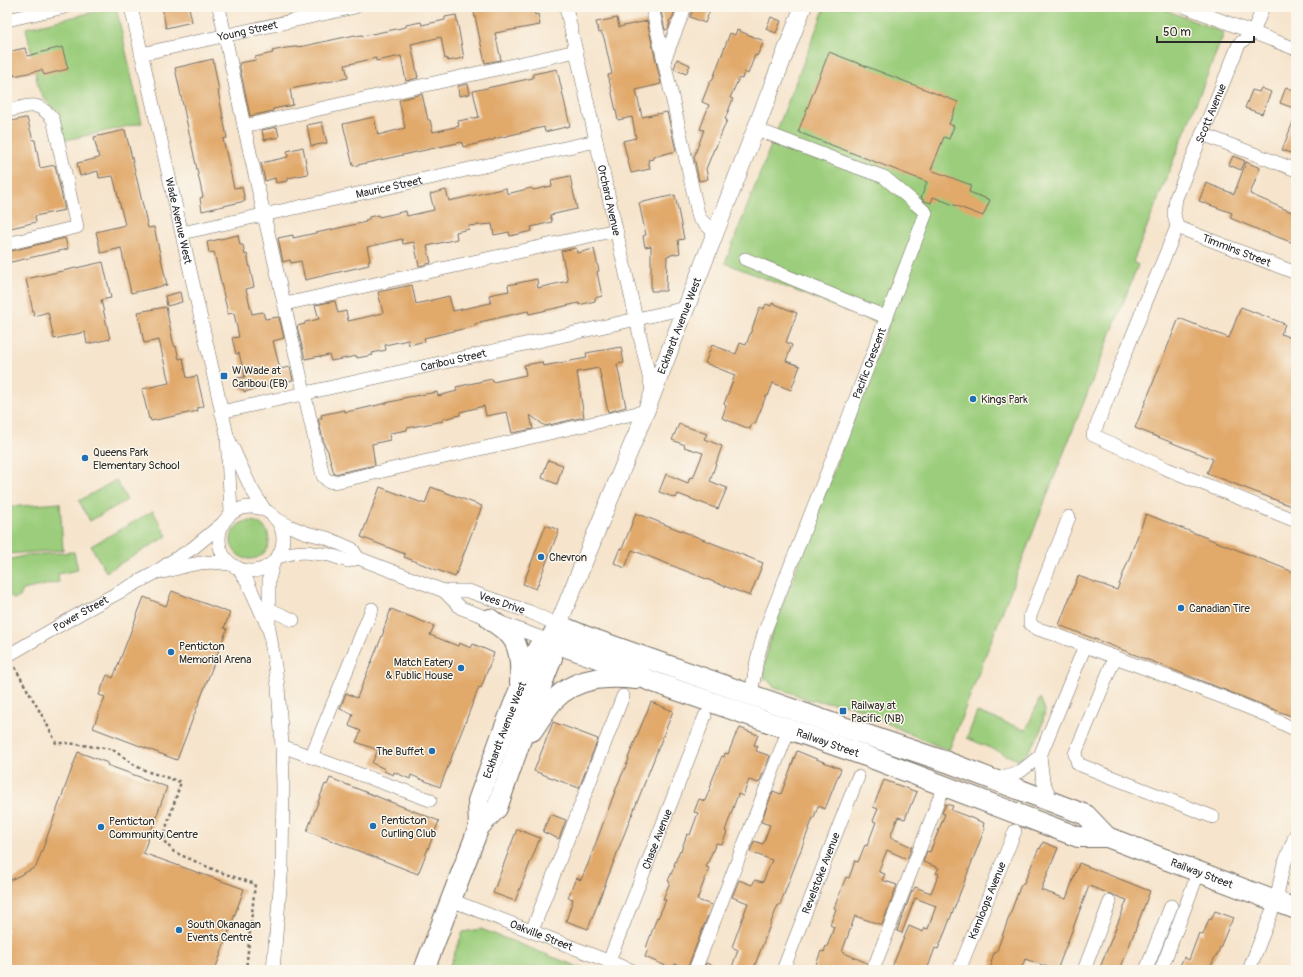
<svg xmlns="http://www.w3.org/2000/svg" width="1303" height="977" font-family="Pangolin,sans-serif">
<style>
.green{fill:#9bcd7c;stroke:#637c54}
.building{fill:#e1a96a}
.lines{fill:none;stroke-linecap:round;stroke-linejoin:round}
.minor-casing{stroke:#726c63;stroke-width:14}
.major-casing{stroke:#726c63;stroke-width:18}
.highway-casing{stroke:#726c63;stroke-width:22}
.path{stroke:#726c63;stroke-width:2.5;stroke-dasharray:3 3;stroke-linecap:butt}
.minor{stroke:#fff;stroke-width:13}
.major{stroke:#fff;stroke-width:17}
.highway{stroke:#fff;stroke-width:20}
.poi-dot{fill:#1f6fb2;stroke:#fbf7ec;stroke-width:1.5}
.labels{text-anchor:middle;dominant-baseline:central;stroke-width:3;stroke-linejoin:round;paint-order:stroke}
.street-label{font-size:11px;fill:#2b2b2b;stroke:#fbf7ec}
.poi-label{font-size:11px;fill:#2b2b2b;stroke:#fbf7ec;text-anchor:start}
</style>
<rect width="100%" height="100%" fill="#fbf7ec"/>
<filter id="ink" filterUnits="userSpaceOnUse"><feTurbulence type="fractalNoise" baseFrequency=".025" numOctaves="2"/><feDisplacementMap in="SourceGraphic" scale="8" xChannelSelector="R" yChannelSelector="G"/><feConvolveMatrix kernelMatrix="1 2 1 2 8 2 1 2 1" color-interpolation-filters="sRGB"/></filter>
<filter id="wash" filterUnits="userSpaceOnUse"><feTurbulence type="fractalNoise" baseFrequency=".012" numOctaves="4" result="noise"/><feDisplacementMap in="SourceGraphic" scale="16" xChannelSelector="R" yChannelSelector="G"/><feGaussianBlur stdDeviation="0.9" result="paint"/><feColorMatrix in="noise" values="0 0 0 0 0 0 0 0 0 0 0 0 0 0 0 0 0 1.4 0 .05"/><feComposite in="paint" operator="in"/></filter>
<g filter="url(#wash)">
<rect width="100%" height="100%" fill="#f6e4cc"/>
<g class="green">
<polygon points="116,7 142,123 62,141 57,111 47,102 39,90 26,28"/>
<path d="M825 7H1158L1224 33 1133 262 1138 265 1057 470 949 750 921 739 874 717 864 710 849 705 810 700 773 686 767 679 765 680C762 665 768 649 772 633L888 327 725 263Z"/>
<polygon points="116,480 127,500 90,521 79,501"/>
<polygon points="60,503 63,550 7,554 7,507"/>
<polygon points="153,511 167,536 106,572 91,546"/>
<circle cx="250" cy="540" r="19"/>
<polygon points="74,552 78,570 58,574 59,582 23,590 20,597 13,599 8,592 7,589 9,580 7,570 7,560 28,555"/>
<polygon points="1040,698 1045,710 1041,731 1028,752 1018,760 967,738 977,712 1026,730"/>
<polygon points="481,929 586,970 448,970 463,932"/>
</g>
<g id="blocks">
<g class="building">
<polygon points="162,7 189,7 192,22 166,28"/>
<polygon points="495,7 533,7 535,15 538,14 540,25 495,33 501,60 485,63 474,12"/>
<polygon points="660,7 672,7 674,14 671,20 669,21 670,23 668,29 665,30"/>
<polygon points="694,7 711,7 705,23 690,17"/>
<polygon points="456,15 464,58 448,61 447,58 445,59 441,37 411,44 418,78 406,81 401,56 376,61 376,58 345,65 348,78 290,89 293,105 273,109 273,111 250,116 239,63 256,60 255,57 273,53 272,51 286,48 304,46 355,35 356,36 362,35 362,36 406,27 406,25 421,22 422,25 445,20 445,17"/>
<polygon points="771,17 781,21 776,33 766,29"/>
<polygon points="617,18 619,27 647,21 661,84 636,90 642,117 667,112 676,151 653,157 653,159 648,160 650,169 631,173 623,141 636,138 632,117 618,120 608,75 612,74 604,38 601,32 599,33 596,22"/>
<polygon points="737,30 764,41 757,56 755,55 748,74 744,72 742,79 739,78 730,98 733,99 725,119 727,120 715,149 714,149 706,169 708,179 699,181 694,157 704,130 700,129 709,105 702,102 710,81 712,81 730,33 735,35"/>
<polygon points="62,47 68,69 44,75 42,70 14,76 14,74 7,76 7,52 25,48 27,56"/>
<polygon points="829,52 958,102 949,124 954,126 949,139 944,137 931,170 971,185 969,192 990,200 983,216 933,197 931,203 925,201 921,198 927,182 798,132"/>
<polygon points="213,59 219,91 218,91 227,138 223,139 234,188 242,187 245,201 202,211 200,198 203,197 175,68"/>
<polygon points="677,59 690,65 686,74 674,69"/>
<polygon points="557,69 570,126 545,132 544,127 498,138 494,139 494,140 463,147 462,142 353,166 343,124 374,117 378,135 405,128 399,100 422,94 428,120 430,120 433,132 459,126 458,121 479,117 473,91 533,78 533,74"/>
<polygon points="468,84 470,94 459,96 458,86"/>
<polygon points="1286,87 1296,91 1296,109 1280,103"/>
<polygon points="1261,88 1271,92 1262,114 1245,108 1252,90 1259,92"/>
<polygon points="1295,117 1296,117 1296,155 1282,150"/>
<polygon points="25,118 27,118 33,140 35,140 40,168 55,165 65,210 35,216 36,222 7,229 7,122"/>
<polygon points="322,122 327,143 311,146 307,125"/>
<polygon points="277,127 279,137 264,140 262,130"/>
<polygon points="125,130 132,158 148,228 154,227 167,285 131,293 121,248 101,253 96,232 125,225 113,176 99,178 98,171 80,176 77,163 99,158 94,137"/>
<polygon points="303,147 308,174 288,178 288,181 276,183 275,178 265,181 261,163 288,157 287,151"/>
<polygon points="1233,156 1245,161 1241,170 1229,165"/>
<polygon points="1246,162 1260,168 1250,194 1296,214 1296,244 1259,230 1230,218 1232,213 1199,201 1206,183 1234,194"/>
<polygon points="570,176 577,209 550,215 552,222 531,227 532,231 510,236 509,232 494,235 492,224 468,226 469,229 456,232 457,239 427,246 431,263 419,266 414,242 403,244 402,239 367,247 370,260 368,261 369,265 305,280 301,261 291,263 290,260 283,262 278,238 293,235 293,238 366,222 365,220 369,219 369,217 378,215 379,217 406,211 407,216 434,210 430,194 446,190 449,201 506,188 507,194 531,188 533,190 552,186 551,180"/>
<polygon points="675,195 684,239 678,240 680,253 667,256 666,291 651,291 651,246 645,247 643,236 646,235 639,203"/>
<polygon points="238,235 240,245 243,245 245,255 247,254 254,287 246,289 252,314 263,312 265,319 279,317 284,338 273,341 280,369 290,367 293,380 244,392 243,389 240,389 237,378 245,377 239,353 236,354 232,338 239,337 234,313 228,314 214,252 209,253 207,242"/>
<polygon points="65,238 68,249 7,263 7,252"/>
<polygon points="576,248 577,253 594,249 599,271 597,272 602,296 595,298 595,301 579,305 579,303 529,314 528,311 480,322 480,323 475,324 475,326 424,338 425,341 409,345 408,340 385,345 386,350 372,353 373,355 357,358 357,356 331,361 329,355 320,357 320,356 305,359 297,326 305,324 305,322 319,319 315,305 335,301 338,313 346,311 348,321 362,318 383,313 378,292 412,285 416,304 449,296 453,311 491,303 489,295 509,291 508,285 537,279 538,288 568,281 561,251"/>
<polygon points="103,262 111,298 101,300 110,339 87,344 85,332 54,339 48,312 34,316 26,279"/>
<polygon points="180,292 182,302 167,306 165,296"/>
<polygon points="772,303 797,313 786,342 792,345 786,361 800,366 791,390 773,383 768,396 766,396 755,424 752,423 750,429 722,418 726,406 724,404 735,375 705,363 712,345 736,354 740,343 746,345 760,307 764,309 766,304 771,306"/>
<polygon points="166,307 173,342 175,347 176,346 179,359 183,358 187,378 197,376 204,406 197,408 198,411 151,421 150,418 149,419 142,389 169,383 159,340 144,343 138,312"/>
<polygon points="1241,307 1285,324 1281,334 1296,340 1296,493 1291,506 1207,473 1213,459 1135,428 1179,318 1229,338"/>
<polygon points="621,347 624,363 617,364 626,407 608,412 599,368 577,372 584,417 545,426 530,415 533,429 512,433 507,412 486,416 484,406 460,412 460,415 443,419 443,421 407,428 407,430 391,433 389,434 390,440 372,444 375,465 334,474 328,451 324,444 318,418 322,418 321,415 344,410 345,412 361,409 403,399 403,398 437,392 438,396 457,391 456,387 492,379 493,382 526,375 524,365 542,362 543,366 587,358 586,353"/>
<polygon points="679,424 707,434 704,439 722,446 710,481 727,488 718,509 678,494 676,498 659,492 666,474 688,483 690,477 693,478 703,453 684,447 685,445 672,440"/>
<polygon points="548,460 563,465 557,484 542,478"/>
<polygon points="380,487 425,504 431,487 482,506 455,577 404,557 405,554 361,537"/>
<polygon points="636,513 763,563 750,596 632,550 625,568 614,563 620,548 622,549"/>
<polygon points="1146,514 1296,573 1296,718 1059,625 1078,576 1117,590"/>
<polygon points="546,525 559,530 536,589 523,584"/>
<polygon points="172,591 230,613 224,628 227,629 177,760 93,728 105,697 99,695 107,675 113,678 144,597 166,606"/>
<polygon points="391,609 434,626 430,635 458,646 459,643 471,648 473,644 494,653 481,688 479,687 440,787 411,775 410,779 394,772 393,775 384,771 385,769 372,763 378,750 356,742 361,731 349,726 353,714 340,709 346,693 357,698 384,631 383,631"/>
<polygon points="651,702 673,711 632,815 632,814 588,929 566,921 573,899 568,898 576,878 581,880 588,864 617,786 629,759 628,758"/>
<polygon points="553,722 598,739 579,788 534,771"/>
<polygon points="740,728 758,735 754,745 758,746 756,751 770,756 759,783 749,780 743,796 738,794 725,831 727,832 722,844 716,843 706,867 709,868 697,900 712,905 687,969 675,964 673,969 645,957 648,949 646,948 657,917 658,918 666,900 663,899 670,882 668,881 675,865 674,865 680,850 681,851 687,834 690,835 698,813 694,812 699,799 705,801 712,783 711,783 722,756 724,757 725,753 728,754 736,734 737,734"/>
<polygon points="797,751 841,769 825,809 818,806 814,818 813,818 780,905 778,905 772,920 753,970 731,970 738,950 732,947 748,903 732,897 739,880 752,885 755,880 763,882 772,860 750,852 754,841 763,844 770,825 761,822 773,791 781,794"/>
<polygon points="78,752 108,763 107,765 167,787 143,853 244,889 215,970 7,970 7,882 36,867"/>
<polygon points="330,778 439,821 418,874 307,831 325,784 327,785"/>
<polygon points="884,780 917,792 912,804 911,804 905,819 898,817 890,837 912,847 907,859 887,850 879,870 879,872 885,874 882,880 897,885 882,925 855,916 842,952 867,963 865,970 814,970 821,951 824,952 826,946 827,947 834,927 830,925 836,909 834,908 846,877 849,878 855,861 858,862 865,845 867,846 876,822 873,821 878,809 873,807"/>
<polygon points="946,804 953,806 951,810 984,823 983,827 985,828 945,932 938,949 935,948 927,970 899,970 892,967 909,926 923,932 925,928 928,929 936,906 915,898 902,933 897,931 912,891 913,891 915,887 931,893 939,874 936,873 939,868 923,862 927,851 930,852 945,814 942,813"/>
<polygon points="550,814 566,820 559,839 543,832"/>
<polygon points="517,829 540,838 515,901 493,893"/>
<polygon points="1043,842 1058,848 1041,890 1066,899 1079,863 1150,891 1120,970 1099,970 1127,900 1089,886 1057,970 1025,959 1021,970 990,970 992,963 991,962 994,953 996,953 1020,887 1023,883 1024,883 1039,848 1040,849"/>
<polygon points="1215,911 1234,918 1229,926 1217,955 1216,955 1210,968 1213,970 1178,970 1184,957 1189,960 1199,933 1203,935 1209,919 1211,920"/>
<polygon points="706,963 722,969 722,970 704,970"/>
</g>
</g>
</g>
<g filter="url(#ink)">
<use href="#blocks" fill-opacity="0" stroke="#726c63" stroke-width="1"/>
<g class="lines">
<defs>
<g id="minor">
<path id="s1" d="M131 7 227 435 231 513"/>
<polyline points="219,7 244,126 323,476 328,481 335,482 646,411"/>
<path id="s2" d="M566 7 653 394"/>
<polyline points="652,7 699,218 715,233"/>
<polyline points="1186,7 1296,49"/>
<polyline points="7,20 65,7"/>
<path id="s3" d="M141 54 355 7"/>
<polyline points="664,61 685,7"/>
<path d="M7 111C29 106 36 99 53 119L77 227 7 244"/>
<polyline points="244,126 576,51"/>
<polyline points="1202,134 1296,170"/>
<polyline points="1177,227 1147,299 1093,435 1167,469 1296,521"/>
<path id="s4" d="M1177 227 1174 214 1176 198 1239 44 1253 33 1263 7"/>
<path id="s5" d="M1177 227 1296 273"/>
<path id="s6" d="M182 233 596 141"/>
<polyline points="745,259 886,317"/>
<polyline points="285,304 616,230"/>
<path id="s7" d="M221 412 686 308"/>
<polyline points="228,438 251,488 264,509"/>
<circle cx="251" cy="539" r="32"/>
<path id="s8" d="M275 518 289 526 307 533 327 538 352 549 358 558 444 591H468L530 612 558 625"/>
<polyline points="278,557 292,553 305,552 330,555 348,561 358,558"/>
<polyline points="238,568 247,581 267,625"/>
<path d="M162 572C188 566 202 559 229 564"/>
<polyline points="444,591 461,608 550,641"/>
<polyline points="269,609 293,620"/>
<polyline points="1085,646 1222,697 1259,712 1296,730"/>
<path id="s9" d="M7 656 86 610 155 573 169 563 193 548 222 524"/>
<polyline points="1115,657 1075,754 1078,764 1213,817"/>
<path id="s10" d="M751 695 757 660 764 633 843 432 926 213 916 204 884 177 845 163 756 129"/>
<polyline points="282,746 430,800"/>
<polyline points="1040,756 1043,781 1052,802"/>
<polyline points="311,757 372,609"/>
<polyline points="995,780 1021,771 1040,756 1085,646 1057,635 1035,628 1030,623 1030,616 1069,517"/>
<path id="s11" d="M451 900 631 970"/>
<polyline points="532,931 623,696"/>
<path id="s12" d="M609 961 705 716"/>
<polyline points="273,970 282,865 283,786 282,746 278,686 269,628 269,579 273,564"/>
<polyline points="695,970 789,729"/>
<path id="s13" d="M783 970 858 777"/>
<polyline points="873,970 944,786"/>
<path id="s14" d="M959 970 1015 831"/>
<polyline points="1084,970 1110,902"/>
<polyline points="1146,970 1171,906"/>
<polyline points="1161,970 1199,871"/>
<polyline points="1249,970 1276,901 1283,867 1296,834"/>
</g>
<g id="major">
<path id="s15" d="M558 625 646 411 803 7"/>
</g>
<g id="highway">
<path d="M490 619C496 624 504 629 510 635 521 647 521 667 520 683"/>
<path id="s16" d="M550 641 625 668 648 680 866 756 1078 837H1107L1296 909"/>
<path d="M532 731C539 721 545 710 553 701 575 677 606 676 636 679"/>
<path id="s17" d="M479 827 478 801 501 737 519 691 538 648 550 641"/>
<polyline points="424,970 479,827 497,808 526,725 552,658 550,641 558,625 587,637 837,725 947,762 1052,802 1086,815 1107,837"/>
</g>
</defs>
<use href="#minor" class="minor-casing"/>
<use href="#major" class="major-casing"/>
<use href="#highway" class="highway-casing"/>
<path class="path" d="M15 667C28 693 44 716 56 743H67L112 749 136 766 149 772 181 782 166 828 164 841 174 852 217 871 255 884 246 970"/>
<use href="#minor" class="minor"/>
<use href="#major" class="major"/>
<use href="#highway" class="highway"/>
</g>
</g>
<g class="poi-dot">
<rect x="220" y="372" width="8" height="8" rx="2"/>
<circle cx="973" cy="399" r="4"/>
<circle cx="85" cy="458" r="4"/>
<circle cx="541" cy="557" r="4"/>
<circle cx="1181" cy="608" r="4"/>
<circle cx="171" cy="652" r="4"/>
<circle cx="461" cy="668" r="4"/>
<rect x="839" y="707" width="8" height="8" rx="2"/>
<circle cx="432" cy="751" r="4"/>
<circle cx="373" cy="826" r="4"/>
<circle cx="101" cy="827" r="4"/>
<circle cx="179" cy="930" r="4"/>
</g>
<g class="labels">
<g class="street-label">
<text stroke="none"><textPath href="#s3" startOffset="109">Young Street</textPath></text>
<text stroke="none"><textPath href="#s4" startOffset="121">Scott Avenue</textPath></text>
<text stroke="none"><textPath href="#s6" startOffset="212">Maurice Street</textPath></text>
<text stroke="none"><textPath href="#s2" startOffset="198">Orchard Avenue</textPath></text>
<text stroke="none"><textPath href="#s1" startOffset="219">Wade Avenue West</textPath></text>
<text stroke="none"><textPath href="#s5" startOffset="64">Timmins Street</textPath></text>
<text stroke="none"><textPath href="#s15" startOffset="323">Eckhardt Avenue West</textPath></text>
<text stroke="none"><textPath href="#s7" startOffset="238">Caribou Street</textPath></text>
<text stroke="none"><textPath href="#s10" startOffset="353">Pacific Crescent</textPath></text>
<text stroke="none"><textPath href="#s8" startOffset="246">Vees Drive</textPath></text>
<text stroke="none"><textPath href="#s9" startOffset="85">Power Street</textPath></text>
<text stroke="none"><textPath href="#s17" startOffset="102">Eckhardt Avenue West</textPath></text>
<text stroke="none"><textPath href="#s16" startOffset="296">Railway Street</textPath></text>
<text stroke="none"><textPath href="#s12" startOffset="131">Chase Avenue</textPath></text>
<text stroke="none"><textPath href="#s13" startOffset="104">Revelstoke Avenue</textPath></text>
<text stroke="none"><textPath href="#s16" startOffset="694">Railway Street</textPath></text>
<text stroke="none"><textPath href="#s14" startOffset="75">Kamloops Avenue</textPath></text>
<text stroke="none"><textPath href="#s11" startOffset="97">Oakville Street</textPath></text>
</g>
<g class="poi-label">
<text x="232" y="370">W Wade at<tspan x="232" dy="13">Caribou (EB)</tspan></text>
<text x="981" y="399">Kings Park</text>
<text x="93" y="452">Queens Park<tspan x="93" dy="13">Elementary School</tspan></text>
<text x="549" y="557">Chevron</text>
<text x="1189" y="608">Canadian Tire</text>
<text x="179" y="646">Penticton<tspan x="179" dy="13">Memorial Arena</tspan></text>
<text x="453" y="662" text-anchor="end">Match Eatery<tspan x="453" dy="13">&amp; Public House</tspan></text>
<text x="851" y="705">Railway at<tspan x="851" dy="13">Pacific (NB)</tspan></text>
<text x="424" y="751" text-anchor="end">The Buffet</text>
<text x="381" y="820">Penticton<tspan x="381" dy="13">Curling Club</tspan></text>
<text x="109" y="821">Penticton<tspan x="109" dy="13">Community Centre</tspan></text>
<text x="187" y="924">South Okanagan<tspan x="187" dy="13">Events Centre</tspan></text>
</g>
</g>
<rect width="1303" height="977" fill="none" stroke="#fbf7ec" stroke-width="24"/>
<path d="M1157 36v6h97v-6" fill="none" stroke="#2b2b2b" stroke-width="2"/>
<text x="1163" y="36" font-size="12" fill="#2b2b2b" stroke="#fbf7ec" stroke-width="3" paint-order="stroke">50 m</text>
</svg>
